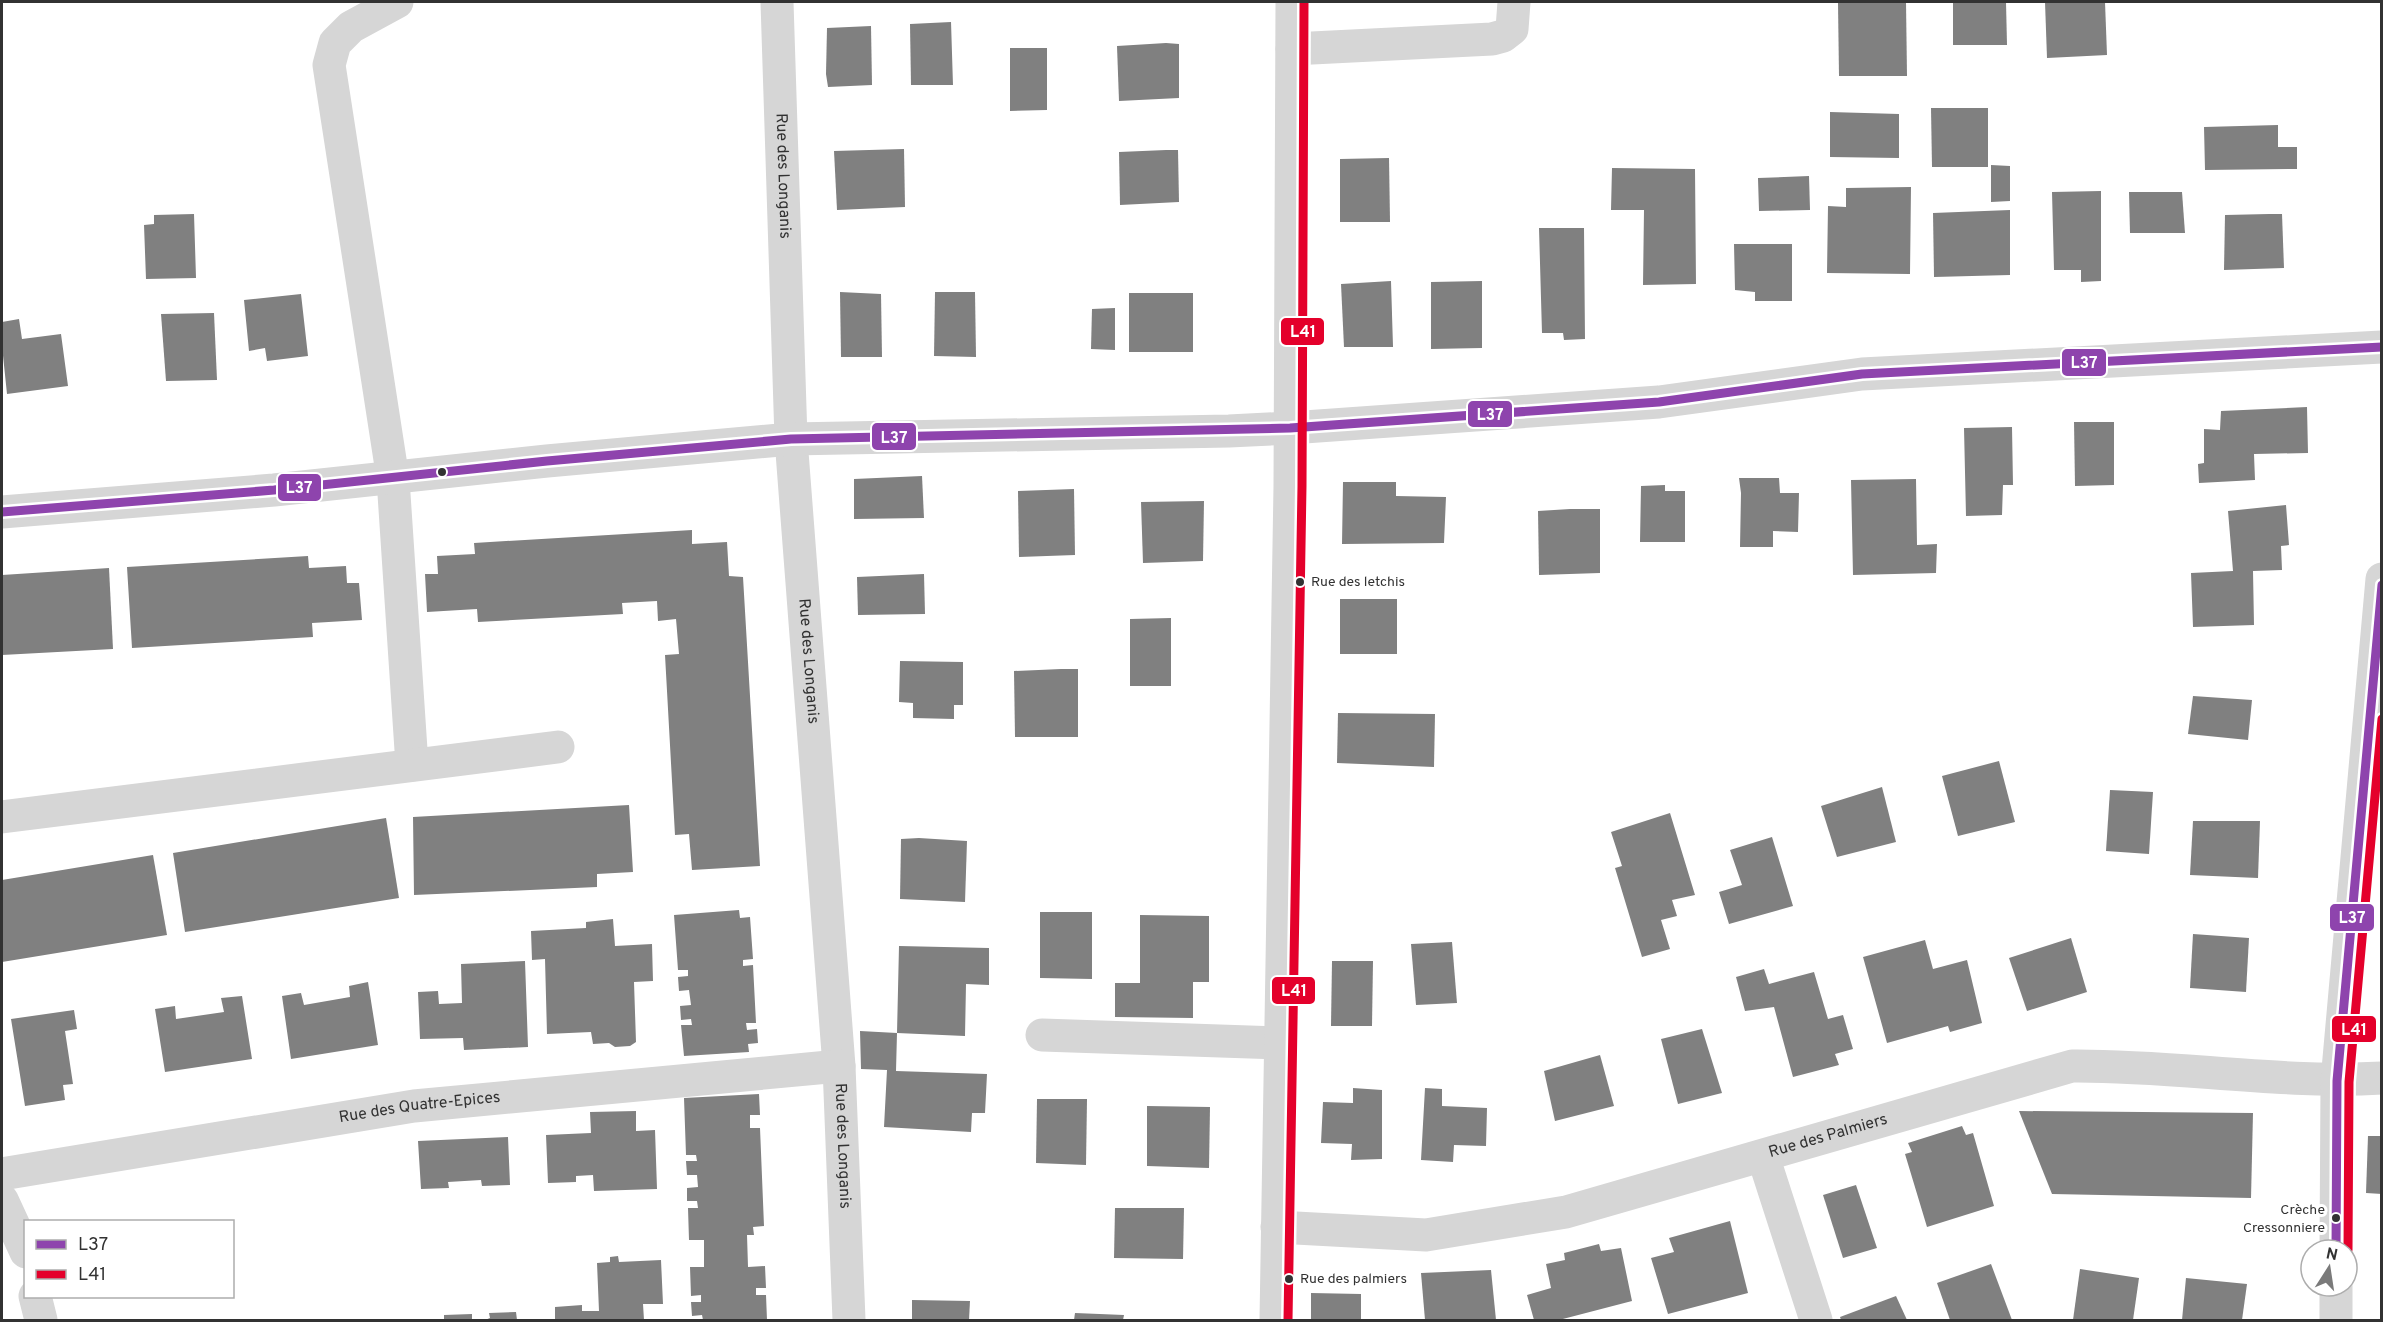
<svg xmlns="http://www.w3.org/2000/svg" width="2383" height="1322" font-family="Overpass,sans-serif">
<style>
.building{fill:#808080}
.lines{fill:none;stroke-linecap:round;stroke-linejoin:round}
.minor{stroke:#d6d6d6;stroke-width:33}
.bus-1-casing{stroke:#fff;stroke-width:14}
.bus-2-casing{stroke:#fff;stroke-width:14}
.bus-1{stroke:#8e44ad;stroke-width:9}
.bus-2{stroke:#e4002b;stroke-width:9}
.bus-dot{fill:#323232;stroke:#fff;stroke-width:2}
.labels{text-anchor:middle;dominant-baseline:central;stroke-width:6;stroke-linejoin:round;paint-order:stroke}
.bus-label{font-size:14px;fill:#323232;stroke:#fff;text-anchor:start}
.street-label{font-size:16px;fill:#323232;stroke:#fff}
.line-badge{stroke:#fff;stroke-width:2}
.badge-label{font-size:16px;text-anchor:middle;font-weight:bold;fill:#fff}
</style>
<rect width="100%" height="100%" fill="#fff"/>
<g class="building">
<polygon points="1854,2 1906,2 1907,76 1839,76 1838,3"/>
<polygon points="1953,2 2006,2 2007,45 1953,45"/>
<polygon points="2045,2 2105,2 2107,55 2047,58"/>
<polygon points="951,22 953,85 911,85 910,24"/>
<polygon points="871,26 872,85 828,87 826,74 827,28"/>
<polygon points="1166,43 1179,44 1179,98 1119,101 1117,46"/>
<polygon points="1010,48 1047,48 1047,110 1010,111"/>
<polygon points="1931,108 1988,108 1988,167 1932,167"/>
<polygon points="1830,112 1899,114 1899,158 1830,157"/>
<polygon points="2278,125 2278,147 2297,147 2297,169 2205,170 2204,127"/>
<polygon points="904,149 905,207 837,210 834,151"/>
<polygon points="1166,150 1178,150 1179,202 1120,205 1119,152"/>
<polygon points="1389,158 1390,222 1340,222 1340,159"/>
<polygon points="1991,165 2010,166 2010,201 1991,202"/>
<polygon points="1612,168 1695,169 1696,284 1643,285 1644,210 1611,210"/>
<polygon points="1809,176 1810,210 1759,211 1758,178"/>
<polygon points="1911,187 1910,274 1827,273 1828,206 1846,207 1846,188"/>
<polygon points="2101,191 2101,281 2081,282 2081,270 2054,270 2052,192"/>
<polygon points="2129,192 2182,192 2185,233 2130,233"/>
<polygon points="2010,210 2010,275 1934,277 1933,213"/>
<polygon points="194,214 196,278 146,279 144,225 154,224 154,215"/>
<polygon points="2269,214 2282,214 2284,268 2224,270 2225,215"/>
<polygon points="1539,228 1584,228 1585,339 1564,340 1563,333 1542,333"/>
<polygon points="1734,244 1792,244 1792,301 1755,301 1755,292 1735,290"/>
<polygon points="1391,281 1393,347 1344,347 1341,284"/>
<polygon points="1482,281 1482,348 1431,349 1431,282"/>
<polygon points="840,292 881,294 882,357 841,357"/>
<polygon points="935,292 975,292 976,357 934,356"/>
<rect x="1129" y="293" width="64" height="59"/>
<polygon points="301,294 308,356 267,361 265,348 249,351 244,300"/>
<polygon points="1115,308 1115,350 1091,349 1092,309"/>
<polygon points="214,313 217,380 166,381 161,314"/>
<polygon points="19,319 22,339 61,334 68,386 7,394 2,346 2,322"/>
<polygon points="2307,407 2308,453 2254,454 2255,480 2199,483 2198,464 2204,463 2204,429 2220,430 2221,411"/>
<polygon points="2074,422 2114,422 2114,485 2075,486"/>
<polygon points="2012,427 2013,485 2003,485 2002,515 1966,516 1964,428"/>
<polygon points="922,476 924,518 854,519 854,479"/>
<polygon points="1739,478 1779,478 1780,493 1799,493 1798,532 1773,531 1773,547 1740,547 1741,493"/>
<polygon points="1916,479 1917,545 1937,544 1936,573 1853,575 1851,480"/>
<polygon points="1343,482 1396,482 1396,496 1446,497 1444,543 1342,544"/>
<polygon points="1665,485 1665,491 1685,491 1685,542 1640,542 1641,486"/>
<polygon points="1074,489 1075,555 1019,557 1018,491"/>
<polygon points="1204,501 1203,561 1143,563 1141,502"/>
<polygon points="2286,505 2289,545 2281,546 2282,570 2253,571 2254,625 2193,627 2191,573 2233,571 2228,511"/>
<polygon points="1570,509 1600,509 1600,573 1539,575 1538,511"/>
<polygon points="692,530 692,544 727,542 729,576 743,577 760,866 692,870 689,834 675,835 665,655 679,654 676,619 658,621 657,601 622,603 623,614 478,622 477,609 427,612 425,574 438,574 437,556 475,554 474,543"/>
<polygon points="308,556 309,568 346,566 347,583 359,583 362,620 312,623 313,637 132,648 127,567"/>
<polygon points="109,568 113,649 2,655 2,575"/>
<polygon points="924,574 925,614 858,615 857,577"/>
<rect x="1340" y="599" width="57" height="55"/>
<polygon points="1171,618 1171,686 1130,686 1130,619"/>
<polygon points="900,661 963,662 963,705 954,705 954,719 913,718 913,703 899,702"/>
<polygon points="1061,669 1078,669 1078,737 1015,737 1014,671"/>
<polygon points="2193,696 2252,700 2248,740 2188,734"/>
<polygon points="1338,713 1435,714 1434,767 1337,763"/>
<polygon points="1999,761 2015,822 1958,836 1942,776"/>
<polygon points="1882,787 1896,842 1837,857 1821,806"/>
<polygon points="2110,790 2153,792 2149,854 2106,851"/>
<polygon points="629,805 633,872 597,874 597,887 414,895 413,817"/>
<polygon points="1670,813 1695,895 1672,900 1677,916 1661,920 1670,949 1642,957 1615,868 1622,866 1611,832"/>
<polygon points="386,818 399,898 185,932 173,853"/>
<polygon points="2193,821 2260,821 2258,878 2190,875"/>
<polygon points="1772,837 1793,906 1729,924 1719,892 1742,885 1730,850"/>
<polygon points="919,838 967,841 965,902 900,899 901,839"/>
<polygon points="153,855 167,935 2,962 2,880"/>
<polygon points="739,910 740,918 750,917 753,959 743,960 743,966 753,965 756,1023 746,1023 747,1030 757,1029 758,1043 748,1044 749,1052 684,1056 681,1025 692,1025 691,1019 681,1020 680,1006 691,1005 689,990 679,991 678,977 688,976 688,970 678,970 674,915"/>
<polygon points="1040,912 1092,912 1092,979 1040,978"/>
<polygon points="1140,915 1209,916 1209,982 1193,982 1193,1018 1115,1017 1115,983 1140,983"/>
<polygon points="613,919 615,946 652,944 653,981 634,982 636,1042 630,1046 615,1047 609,1043 593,1044 591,1032 547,1034 545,959 532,960 531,931 586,928 586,922"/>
<polygon points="2193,934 2249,938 2246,992 2190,988"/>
<polygon points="2071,938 2087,992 2027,1011 2009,958"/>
<polygon points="1925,940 1933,969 1967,960 1982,1023 1950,1032 1948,1026 1887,1043 1863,957"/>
<polygon points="1452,942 1457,1003 1416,1005 1411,944"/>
<polygon points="899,946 989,948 989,985 966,984 965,1036 897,1033"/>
<polygon points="525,961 528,1047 464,1050 463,1038 420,1039 418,992 438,991 439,1004 462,1003 461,964"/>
<polygon points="1332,961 1373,961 1372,1026 1331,1026"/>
<polygon points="1764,969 1769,984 1814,972 1828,1019 1843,1015 1853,1049 1835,1054 1839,1065 1793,1077 1774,1007 1745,1011 1736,977"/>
<polygon points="368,982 378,1045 291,1059 282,996 301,993 304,1005 350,997 349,986"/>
<polygon points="242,996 252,1059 165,1072 155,1009 175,1006 176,1019 224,1012 221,998"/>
<polygon points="74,1010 77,1029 65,1031 73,1084 63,1085 65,1100 25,1106 11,1019"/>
<polygon points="1702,1029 1722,1093 1678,1104 1661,1039"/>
<polygon points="860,1031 897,1033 896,1071 987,1074 985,1113 972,1113 971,1132 884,1127 887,1070 861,1069"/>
<polygon points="1600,1055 1614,1106 1555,1121 1544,1071"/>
<polygon points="1353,1088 1382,1090 1382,1159 1351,1160 1352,1144 1321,1143 1323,1102 1353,1103"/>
<polygon points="1425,1088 1442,1089 1442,1106 1487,1108 1486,1146 1454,1145 1453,1162 1421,1160"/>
<polygon points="759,1094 760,1115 750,1115 750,1128 760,1128 764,1226 753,1227 754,1235 747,1235 748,1267 765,1266 766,1288 756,1288 756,1295 766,1295 767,1320 703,1320 702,1315 692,1316 691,1302 701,1302 701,1295 691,1296 690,1267 704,1267 704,1240 689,1240 688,1208 698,1208 697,1201 687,1201 687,1188 698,1187 697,1175 687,1175 686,1161 697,1161 696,1155 686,1155 684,1098"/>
<polygon points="1037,1099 1087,1099 1086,1165 1036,1163"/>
<polygon points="1147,1106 1210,1107 1209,1168 1147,1166"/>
<polygon points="636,1111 636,1131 655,1130 657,1189 594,1191 593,1175 576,1176 576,1182 548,1183 546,1135 591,1133 590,1112"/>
<polygon points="2019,1111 2253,1113 2251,1198 2052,1194"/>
<polygon points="1962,1126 1966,1135 1973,1133 1994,1206 1927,1227 1905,1154 1912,1152 1908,1143"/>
<polygon points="2368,1136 2382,1136 2382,1194 2366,1193"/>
<polygon points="508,1137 510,1185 482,1186 481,1180 448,1182 449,1188 421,1189 418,1141"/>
<polygon points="1856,1185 1877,1248 1843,1258 1823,1195"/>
<polygon points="1115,1208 1184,1208 1183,1259 1114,1258"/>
<polygon points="1730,1221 1748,1293 1668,1314 1651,1258 1674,1252 1669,1238"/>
<polygon points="1599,1244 1601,1251 1621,1248 1632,1301 1559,1320 1534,1320 1527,1295 1551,1288 1546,1264 1565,1260 1564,1253"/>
<polygon points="618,1256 619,1262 661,1260 663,1304 643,1304 644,1320 555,1320 555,1307 582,1305 582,1311 599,1311 597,1263 610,1262 610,1257"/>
<polygon points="1991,1264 2012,1320 1950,1320 1937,1283"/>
<polygon points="2080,1269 2139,1278 2133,1320 2073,1320"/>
<polygon points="1491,1270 1496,1320 1425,1320 1421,1273"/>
<polygon points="2186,1278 2247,1284 2242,1320 2182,1320"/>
<polygon points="1311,1293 1361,1294 1361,1320 1311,1320"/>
<polygon points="1896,1296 1907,1320 1841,1320 1840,1317"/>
<polygon points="912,1300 970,1301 969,1320 912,1320"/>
<polygon points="516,1312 517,1320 485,1320 490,1318 489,1313"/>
<polygon points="1075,1313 1124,1315 1123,1320 1074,1320"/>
<polygon points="472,1314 472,1320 444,1320 444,1315"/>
</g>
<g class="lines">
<g class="minor">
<polyline points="397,2 351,27 335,43 329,65 393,479 412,765"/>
<path id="s1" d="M777 2 791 439 839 1066 849 1320"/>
<polyline points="1292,49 1492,39 1503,36 1512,29 1514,2"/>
<polyline points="2,512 274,490 547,461 791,439 1229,431 1290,428 1659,402 1862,374 2382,347"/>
<polyline points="2,817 558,747"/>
<polyline points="1042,1035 1281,1043"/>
<polyline points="1763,1156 1816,1320"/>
<path id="s2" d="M2 1174 414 1106 839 1066"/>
<polyline points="2,1200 26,1252"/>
<path id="s3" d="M1277 1227 1426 1235 1566 1212 2072 1066C2175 1065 2278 1084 2382 1078"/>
<polyline points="2336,1250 2337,1081 2382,579"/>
<polyline points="35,1296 41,1320"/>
<polyline points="1276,1320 1290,486 1292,2"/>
<polyline points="2336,1320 2336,1286"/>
</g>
<defs>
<g id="bus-1">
<polyline points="2,512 274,490 547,461 791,439 1290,428 1659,402 1862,374 2382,347"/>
<polyline points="2336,1250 2337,1081 2382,585"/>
</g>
<g id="bus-2">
<polyline points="2348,1250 2349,1082 2382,719"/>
<polyline points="1288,1320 1302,486 1304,2"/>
</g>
</defs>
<use href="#bus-1" class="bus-1-casing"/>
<use href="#bus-2" class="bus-2-casing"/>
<use href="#bus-1" class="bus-1"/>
<use href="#bus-2" class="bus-2"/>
</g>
<g class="bus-dot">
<circle cx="442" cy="472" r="5"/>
<circle cx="1300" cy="582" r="5"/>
<circle cx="2336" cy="1218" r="5"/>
<circle cx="1289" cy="1279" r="5"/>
</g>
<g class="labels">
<g class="bus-label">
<text x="1311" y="582">Rue des letchis</text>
<text x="2325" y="1210" text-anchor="end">Crèche<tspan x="2325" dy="18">Cressonniere</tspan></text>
<text x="1300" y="1279">Rue des palmiers</text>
</g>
<g class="street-label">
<text stroke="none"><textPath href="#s1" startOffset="174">Rue des Longanis</textPath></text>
<text stroke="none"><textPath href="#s1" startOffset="660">Rue des Longanis</textPath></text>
<text stroke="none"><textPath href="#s2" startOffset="423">Rue des Quatre-Epices</textPath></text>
<text stroke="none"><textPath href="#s3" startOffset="564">Rue des Palmiers</textPath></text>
<text stroke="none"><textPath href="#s1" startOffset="1146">Rue des Longanis</textPath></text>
</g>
</g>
<g class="line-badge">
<rect x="1280" y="317" width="45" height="29" rx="6" fill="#e4002b"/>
<rect x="2061" y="348" width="46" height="29" rx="6" fill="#8e44ad"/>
<rect x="1467" y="400" width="46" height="28" rx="6" fill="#8e44ad"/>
<rect x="871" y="422" width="46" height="29" rx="6" fill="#8e44ad"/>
<rect x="277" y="473" width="45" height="29" rx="6" fill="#8e44ad"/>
<rect x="2329" y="903" width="46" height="29" rx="6" fill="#8e44ad"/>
<rect x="1271" y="976" width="45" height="29" rx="6" fill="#e4002b"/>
<rect x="2331" y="1015" width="46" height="28" rx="6" fill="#e4002b"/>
</g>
<g class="badge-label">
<text x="1303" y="337">L41</text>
<text x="2084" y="368">L37</text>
<text x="1490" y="420">L37</text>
<text x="894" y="443">L37</text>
<text x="299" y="493">L37</text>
<text x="2352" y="923">L37</text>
<text x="1294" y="996">L41</text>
<text x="2354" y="1035">L41</text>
</g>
<rect width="2383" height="1322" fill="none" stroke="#323232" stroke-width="6"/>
<rect x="24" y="1220" width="210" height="78" fill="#ffffff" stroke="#adadad" stroke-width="1.5"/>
<rect x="36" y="1240" width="30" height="9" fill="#8e44ad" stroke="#adadad" stroke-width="1.5"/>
<text x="78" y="1250" font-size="18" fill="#323232">L37</text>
<rect x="36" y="1270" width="30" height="9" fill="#e4002b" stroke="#adadad" stroke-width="1.5"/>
<text x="78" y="1280" font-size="18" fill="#323232">L41</text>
<g transform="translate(2329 1268) rotate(12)"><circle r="28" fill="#ffffff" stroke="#adadad" stroke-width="1.5"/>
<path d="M0-4.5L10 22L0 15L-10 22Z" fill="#7a7a7a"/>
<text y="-9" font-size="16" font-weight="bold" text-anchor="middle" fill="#323232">N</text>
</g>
</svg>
